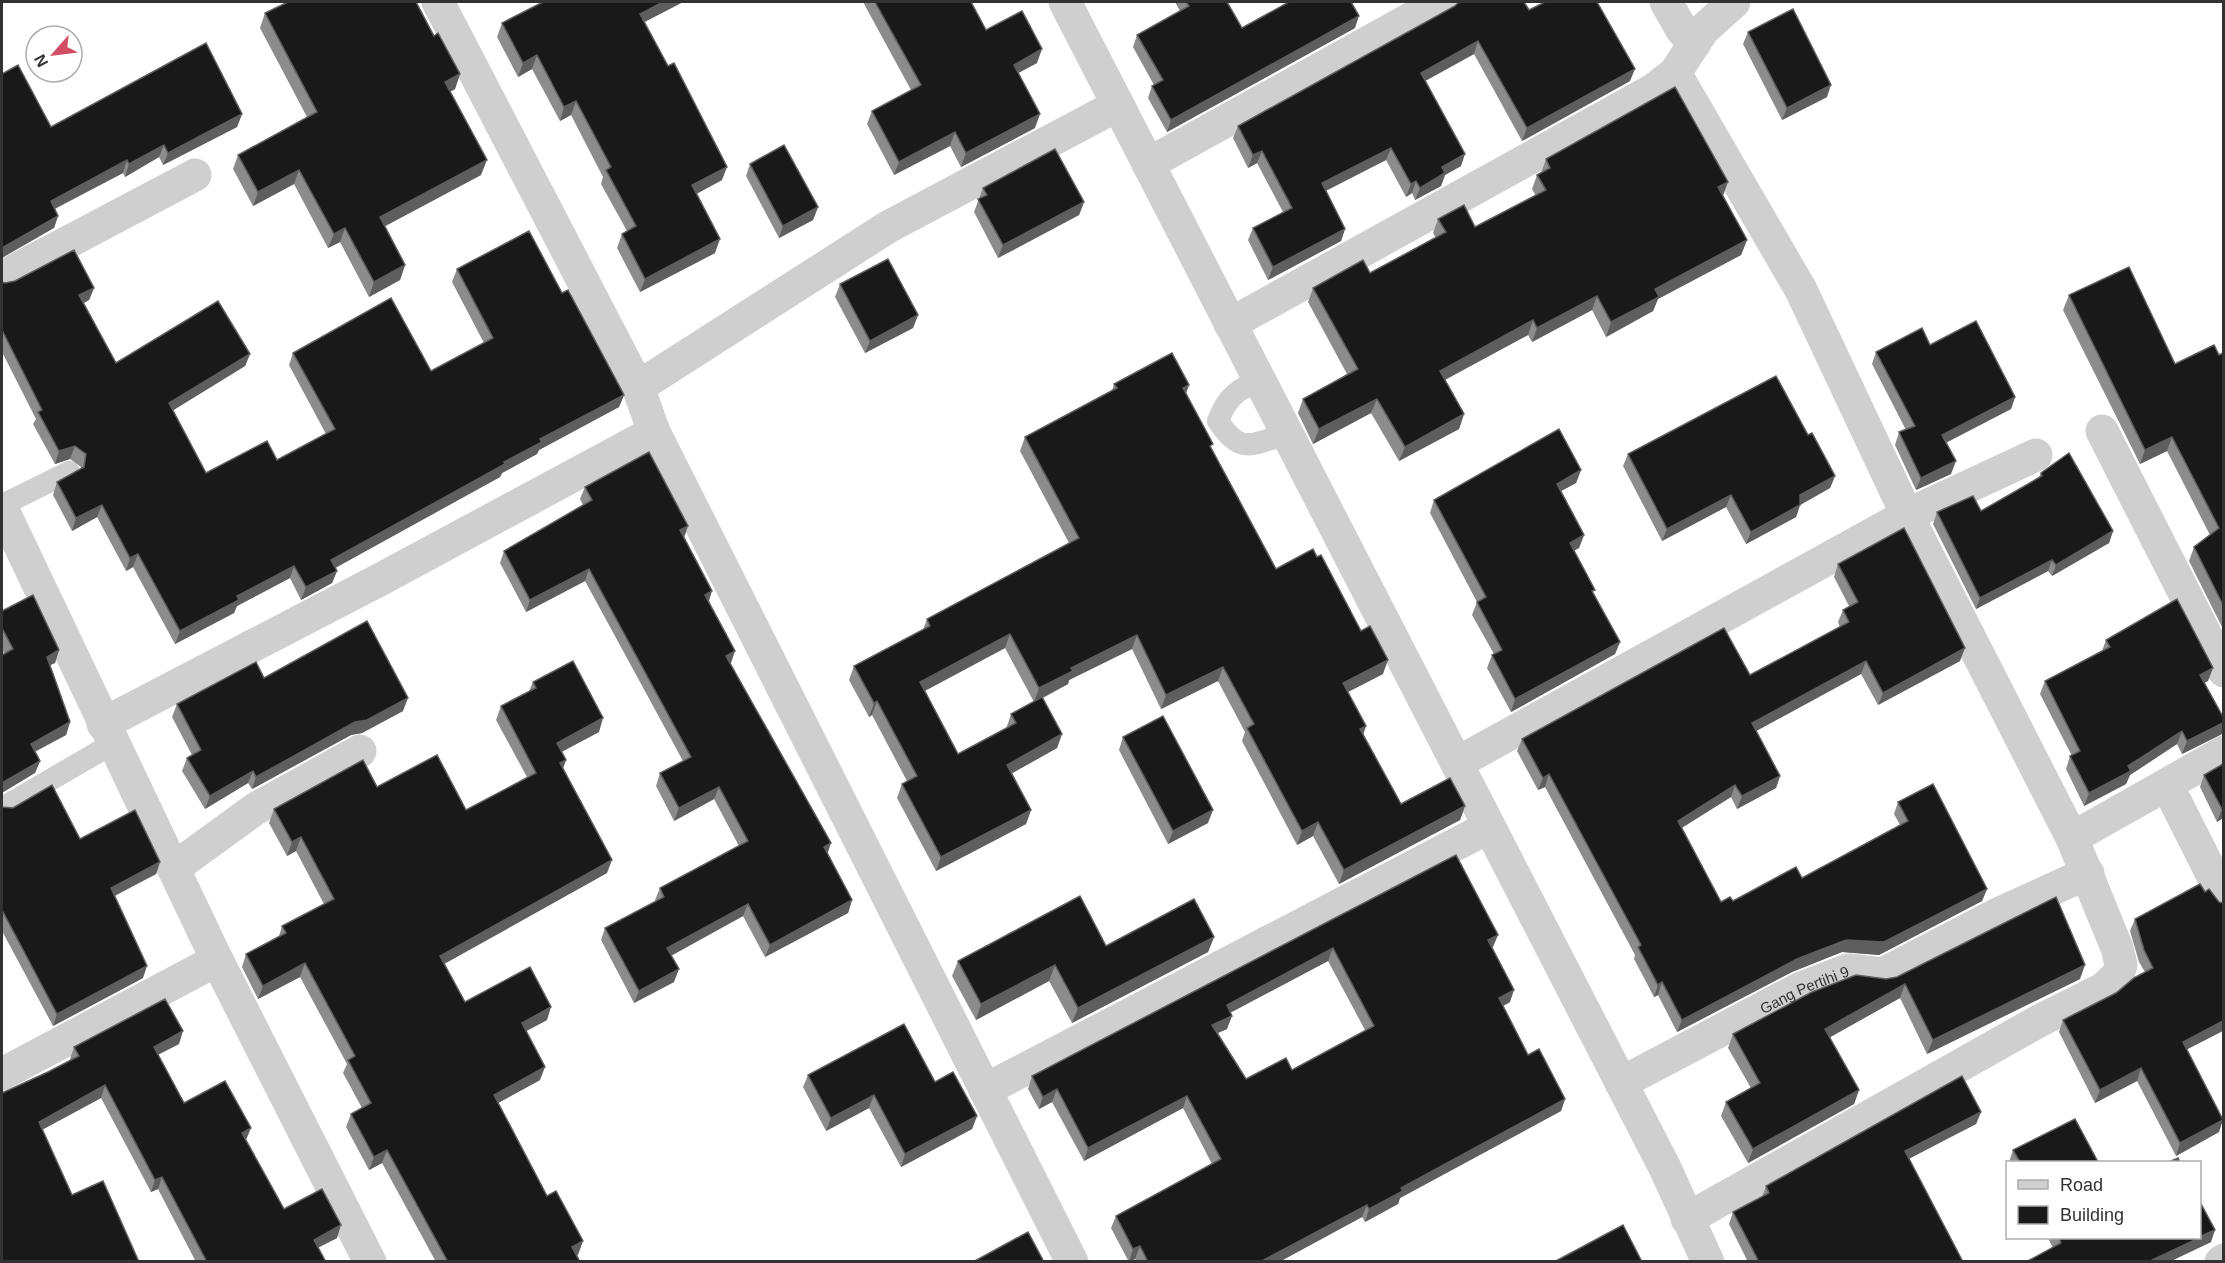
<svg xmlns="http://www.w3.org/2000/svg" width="2225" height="1263" font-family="Arial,sans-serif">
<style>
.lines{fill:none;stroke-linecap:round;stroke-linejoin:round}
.lane{stroke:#cfcfcf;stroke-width:22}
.street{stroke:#cfcfcf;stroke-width:33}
.wall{fill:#8c8c8c;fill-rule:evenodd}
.shaded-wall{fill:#5e5e5e}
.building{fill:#191919;stroke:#5e5e5e;stroke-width:1.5;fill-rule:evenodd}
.labels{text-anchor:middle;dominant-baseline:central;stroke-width:6;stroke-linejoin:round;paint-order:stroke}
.street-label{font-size:15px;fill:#323232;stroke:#fff}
</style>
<rect width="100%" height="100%" fill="#fff"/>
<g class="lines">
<g class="lane">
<path d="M1258 381C1236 390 1226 399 1218 421 1240 455 1252 445 1285 434"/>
<polyline points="2,505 69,472"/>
<polyline points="2,808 112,744"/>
</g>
<g class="street">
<polyline points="438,2 638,387 654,432 1072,1262"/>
<polyline points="1065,2 1665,1168 1708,1262"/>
<polyline points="1666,2 1682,30 1695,43"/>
<polyline points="1675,73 1801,290 1907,515 2072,838 2117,948 2121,965 2118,975 2103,989 2039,1021 1687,1219"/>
<polyline points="1148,164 1441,2"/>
<polyline points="2,277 195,175"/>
<polyline points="1230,324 1653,90 1675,73 1703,30 1734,2"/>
<polyline points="638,387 888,227 1118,105"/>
<polyline points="2102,431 2224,671"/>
<polyline points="2,508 217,960 370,1262"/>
<polyline points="103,724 383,578 654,432"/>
<polyline points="1457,763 1907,515 2036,455"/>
<polyline points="2167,785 2224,898"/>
<polyline points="2072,838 2224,752"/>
<polyline points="174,868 255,809 360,751"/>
<polyline points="2,1074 217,960"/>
<path id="s1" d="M1621 1083 1799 989 1848 970 1883 974 2000 913 2088 873"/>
<polyline points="985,1090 1489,827"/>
<polyline points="2221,1262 2224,1260"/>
</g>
</g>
<g class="wall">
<polygon points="543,2 683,2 644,22 722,180 696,194 715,253 640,292 617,248 622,234 627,231 601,184 603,177 571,115 560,121 532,69 518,77 497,37 502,23"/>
<polygon points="863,2 971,2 986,30 1037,63 1018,73 1035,128 961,167 950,146 894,175 867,124 872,111 911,90"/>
<polygon points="1175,2 1227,2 1242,28 1355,28 1167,132 1148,98 1152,86 1154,85 1133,47 1137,35 1180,11"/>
<polygon points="1529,10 1630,81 1522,141 1474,54 1425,81 1461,166 1445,175 1441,186 1415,200 1412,193 1406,197 1386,160 1326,191 1345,229 1341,241 1268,280 1248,240 1253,228 1283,212 1257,163 1248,168 1233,138 1238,126"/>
<polygon points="265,13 434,36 460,74 455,89 450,92 481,175 385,226 405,265 400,280 369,297 340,242 328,248 294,184 253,206 233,169 238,155 307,117 260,28"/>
<polygon points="1748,32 1827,97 1782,120 1743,44"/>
<polygon points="242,114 237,127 163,165 159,157 125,177 123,173 55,209 58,216 54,228 51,127"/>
<polygon points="1546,159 1728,182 1723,196 1747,240 1741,255 1658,299 1653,311 1606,337 1592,310 1532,342 1528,335 1445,380 1464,414 1459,429 1399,461 1371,413 1313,444 1298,413 1303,399 1347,374 1308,302 1313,288 1370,273 1436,238 1433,233 1438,219 1475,227 1536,196 1532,189 1537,175 1541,173"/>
<polygon points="750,164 818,207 813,220 779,238 746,176"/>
<polygon points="983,188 1084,202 1079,215 998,258 974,212"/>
<polygon points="457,269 562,293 624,395 619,407 539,450 537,454 502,473 500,477 335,568 337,571 332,583 301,600 290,578 237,606 234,613 175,644 133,567 126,571 97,517 72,531 53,495 57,482 81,469 81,467 70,459 55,464 33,424 36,419 2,352 2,282 5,283 94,288 89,300 84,303 116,363 250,354 245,366 173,410 206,473 277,460 326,434 289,365 293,353 431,371 484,343 452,282"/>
<polygon points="840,284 918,315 913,328 865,353 835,297"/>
<polygon points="2069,295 2175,364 2219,355 2223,353 2223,629 2189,561 2194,547 2210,535 2167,451 2140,464 2063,310"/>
<polygon points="1930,345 2015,397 2011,409 1946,443 1951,474 1916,490 1895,445 1899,432 1906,430 1872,364 1876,352"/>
<path d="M1114 384 1189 385 1186 393 1212 449 1276 569 1383 674 1348 692 1366 726 1363 735 1401 804 1465 806 1460 820 1339 884 1313 836 1297 845 1242 741 1245 732 1218 681 1161 709 1132 649 1069 680 1068 684 1043 698 1062 734 1057 748 1012 773 1031 810 1026 824 936 871 897 798 902 784 907 781 872 715 869 717 849 680 854 666 923 630 927 619 1069 543 1020 451 1025 437 1112 391ZM1005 648 1034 702 1011 714 1006 729 958 754 925 691Z"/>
<polygon points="1808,435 1835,476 1830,488 1800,505 1796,517 1746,544 1726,507 1662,541 1623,466 1628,454"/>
<polygon points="1581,470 1576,483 1561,491 1584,535 1579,548 1574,550 1593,594 1620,642 1615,654 1511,712 1487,668 1492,655 1494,654 1472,615 1477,602 1430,513 1434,500"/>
<polygon points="2041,473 2113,531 2109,543 2052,576 2048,571 1976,609 1933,524 1937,512 1981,511 2039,477"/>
<polygon points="585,487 684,538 709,601 730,664 852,900 848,913 765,957 743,916 671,956 674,982 634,1003 601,940 605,928 656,901 655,900 660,888 739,846 714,799 674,821 656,786 660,773 683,761 585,581 526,612 500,563 504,551 583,505 580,499"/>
<polygon points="1838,564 1960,661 1878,705 1861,674 1756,731 1780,776 1776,788 1737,809 1731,797 1682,828 1721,902 1733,901 1802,878 1900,825 1894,814 1898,802 1987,889 1982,901 1879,955 1842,952 1792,972 1677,1032 1658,995 1654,997 1634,959 1635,955 1545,787 1538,790 1517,751 1522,739 1750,675 1840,627 1838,622 1843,610 1849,606 1834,577"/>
<polygon points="2,611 59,650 55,663 50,665 70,722 66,735 35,752 40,761 35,773 4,653 2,649"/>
<polygon points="2106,640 2208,681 2204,683 2222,734 2182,754 2177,744 2130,775 2126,784 2084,806 2066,769 2070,756 2072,756 2040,694 2045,681 2102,651"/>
<polygon points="264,678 403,711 362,733 351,735 252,789 248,783 205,809 182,771 187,758 192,755 172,717 177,704"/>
<polygon points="533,682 599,732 561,752 566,760 563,768 607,873 444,964 465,1002 547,1020 526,1031 540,1080 498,1103 578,1255 577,1255 580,1262 436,1262 382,1163 369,1170 346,1127 351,1114 362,1108 343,1073 347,1064 300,977 258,999 242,967 246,954 279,936 282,926 324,904 296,851 287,856 269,823 274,809 377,787 466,810 527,777 496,720 501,706 529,691"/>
<polygon points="1123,737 1208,823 1168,844 1119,750"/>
<polygon points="2223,764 2223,818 2217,822 2200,787 2204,775"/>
<polygon points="2,807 80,839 160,862 156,874 115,896 143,978 53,1026 2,931"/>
<path d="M1456 855 1493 947 1492 948 1510 1002 1503 1006 1528 1055 1565 1099 1561 1111 1400 1198 1398 1204 1365 1222 1362 1217 1279 1262H1137L1135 1259 1129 1262 1111 1228 1116 1216 1212 1164 1183 1108 1084 1161 1052 1102 1039 1109 1028 1089 1032 1076ZM1328 961 1365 1030 1292 1070 1246 1079 1218 1033 1227 1029 1230 1013Z"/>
<polygon points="2135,919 2219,1132 2176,1156 2137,1081 2095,1103 2059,1032 2063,1020 2116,993 2145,972 2139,962 2130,931"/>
<polygon points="1214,937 1208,952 1072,1023 1049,981 976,1020 952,976 958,961 1106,946"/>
<polygon points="1886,979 2080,979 1927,1054 1900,998 1829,1037 1859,1090 1854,1104 1748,1163 1721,1116 1726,1102 1751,1088 1728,1048 1733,1034"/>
<polygon points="179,1044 158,1055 184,1103 246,1140 284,1209 337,1238 318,1248 326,1262 196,1262 158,1189 151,1192 101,1098 42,1130 2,1262 48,1072 70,1060 70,1059 74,1047"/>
<polygon points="808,1075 935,1082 977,1116 972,1129 901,1167 869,1108 826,1131 803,1087"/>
<polygon points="1981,1112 1976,1124 1909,1158 1963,1262 1748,1262 1729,1224 1733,1212 1762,1197 1766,1186"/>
<polygon points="2013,1150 2098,1162 2009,1162"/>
<polygon points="2048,1238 2199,1238 2211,1242 2169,1262 2026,1262 2053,1248"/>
</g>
<g class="shaded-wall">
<polygon points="663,2 683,2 635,27 640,14"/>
<polygon points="1359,16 1355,28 1167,132 1171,120"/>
<polygon points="1478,41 1474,54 1416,86 1421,73"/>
<polygon points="1042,49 1037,63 1009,78 1014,65"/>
<polygon points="537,55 532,69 518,77 523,63"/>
<polygon points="1635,69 1630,81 1522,141 1527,128"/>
<polygon points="460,74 455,89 440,97 445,82"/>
<polygon points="1831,85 1827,97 1782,120 1787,108"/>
<polygon points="576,101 571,115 560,121 564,107"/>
<polygon points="242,114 237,127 163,165 168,153"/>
<polygon points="1040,114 1035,128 961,167 966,153"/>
<polygon points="955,132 950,146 894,175 899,162"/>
<polygon points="164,145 159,157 125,177 129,164"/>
<polygon points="1391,148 1386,160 1317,195 1322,183"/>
<polygon points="1262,151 1257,163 1248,168 1253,155"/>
<polygon points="1465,154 1461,166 1445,175 1441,186 1415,200 1420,188 1442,167"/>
<polygon points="127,160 123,173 46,213 51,201"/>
<polygon points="487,160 481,175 374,232 380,217"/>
<polygon points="727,167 722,180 687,199 692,185"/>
<polygon points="299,170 294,184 253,206 258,192"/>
<polygon points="1416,181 1412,193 1406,197 1411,184"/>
<polygon points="1728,182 1722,197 1718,187"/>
<polygon points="1084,202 1079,215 998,258 1003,245"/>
<polygon points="818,207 813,220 779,238 783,226"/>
<polygon points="58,216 54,228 2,258 2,248"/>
<polygon points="345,228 340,242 328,248 334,234"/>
<polygon points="1345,229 1341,241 1268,280 1273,267"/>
<polygon points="720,239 715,253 640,292 645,279"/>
<polygon points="1747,240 1741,255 1658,299 1653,311 1606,337 1611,322 1655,289"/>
<polygon points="405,265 400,280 369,297 374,282"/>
<polygon points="94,288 89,300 75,308 79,295"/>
<polygon points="1597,296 1592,310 1532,342 1537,328"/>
<polygon points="918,315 913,328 865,353 870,341"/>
<polygon points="1533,320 1528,335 1435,385 1440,371"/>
<polygon points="250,354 245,366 164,416 169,403"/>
<polygon points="1189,385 1184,399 1183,388"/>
<polygon points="624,395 619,407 539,450 537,454 502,473 500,477 326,573 331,560 504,462 540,439"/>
<polygon points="2015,397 2011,409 1937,447 1942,435"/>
<polygon points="1377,399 1371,413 1313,444 1319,429"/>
<polygon points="1464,414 1459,429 1399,461 1405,447"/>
<polygon points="2172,437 2167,451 2140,464 2145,450"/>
<polygon points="75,446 70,459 55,464 59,451"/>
<polygon points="1956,461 1951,474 1916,490 1921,478"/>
<polygon points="1581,470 1576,483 1552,496 1557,484"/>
<polygon points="1835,476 1830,488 1800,505 1796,517 1746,544 1751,532 1800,495"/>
<polygon points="1731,495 1726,507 1662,541 1667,529"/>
<polygon points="102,505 97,517 72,531 76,518"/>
<polygon points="688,526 684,538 680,530"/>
<polygon points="2113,531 2109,543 2052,576 2056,565"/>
<polygon points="1584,535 1579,548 1566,555 1570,543"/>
<polygon points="138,554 133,567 126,571 130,558"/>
<polygon points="2052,560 2048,571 1976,609 1980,598"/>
<polygon points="294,566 290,578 237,606 234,613 175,644 180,631 237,596"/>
<polygon points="589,569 585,581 526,612 530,600"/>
<polygon points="337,571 332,583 301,600 306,587"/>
<polygon points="712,591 708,604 705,595"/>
<polygon points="1010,634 1005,648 915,696 920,682"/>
<polygon points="1137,635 1132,649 1069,680 1068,684 1034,702 1039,688 1071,668"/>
<polygon points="1620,642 1615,654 1511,712 1515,699"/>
<polygon points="1965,648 1960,661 1878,705 1883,693"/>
<polygon points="59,650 55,663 42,669 47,657"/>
<polygon points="735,651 731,663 722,668 726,656"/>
<polygon points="1388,660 1383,674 1338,697 1343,683"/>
<polygon points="1866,661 1861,674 1747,736 1752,723"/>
<polygon points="1223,667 1218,681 1161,709 1166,695"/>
<polygon points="2213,668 2208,681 2195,687 2200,675"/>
<polygon points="408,698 403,711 362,733 351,735 252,789 256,777 355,722"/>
<polygon points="877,701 872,715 869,717 874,703"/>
<polygon points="603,718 599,732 552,757 557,743"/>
<polygon points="70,722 66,735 26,756 31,744"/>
<polygon points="2223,723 2223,729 2222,734 2182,754 2187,741"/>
<polygon points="1366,726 1361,740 1360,729"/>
<polygon points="2182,731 2177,744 2130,775 2126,784 2084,806 2089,793"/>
<polygon points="1062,734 1057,748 1002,779 1007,765"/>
<polygon points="566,760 561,774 560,763"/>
<polygon points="40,761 35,773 2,793 2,783"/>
<polygon points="253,771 248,783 205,809 210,796"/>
<polygon points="1549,774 1545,787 1538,790 1543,778"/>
<polygon points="1780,776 1776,788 1737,809 1742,796"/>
<polygon points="1735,785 1731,797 1673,833 1678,821"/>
<polygon points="719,787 714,799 674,821 679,808"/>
<polygon points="1465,806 1460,820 1339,884 1344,870"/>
<polygon points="2223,808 2223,818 2217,822 2222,809"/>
<polygon points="1031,810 1026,824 936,871 941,857"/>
<polygon points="1213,810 1208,823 1168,844 1173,831"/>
<polygon points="1318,822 1313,836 1297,845 1302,831"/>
<polygon points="301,837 296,851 287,856 292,842"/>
<polygon points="831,843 827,855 824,847"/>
<polygon points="612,860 607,873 435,969 440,956"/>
<polygon points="160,862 156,874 106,900 111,888"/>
<polygon points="1987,889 1982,901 1879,955 1842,952 1792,972 1677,1032 1682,1020 1797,959"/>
<polygon points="852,900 848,913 765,957 770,945"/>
<polygon points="748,904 743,916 663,960 667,948"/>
<polygon points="1498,935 1493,947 1483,953 1488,940"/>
<polygon points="1214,937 1208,952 1072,1023 1078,1008"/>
<polygon points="1333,948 1328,961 1222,1017 1227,1005"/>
<polygon points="305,963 300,977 258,999 263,986"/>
<polygon points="1055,965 1049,981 976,1020 981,1004"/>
<polygon points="2085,965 2080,979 1927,1054 1933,1040"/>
<polygon points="147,966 143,978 53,1026 57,1014"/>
<polygon points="679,969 674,982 634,1003 639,991"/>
<polygon points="1662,982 1658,995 1654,997 1658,985"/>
<polygon points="1905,984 1900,998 1820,1043 1825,1029"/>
<polygon points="1514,990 1510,1002 1494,1011 1499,998"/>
<polygon points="551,1007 547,1020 517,1036 522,1023"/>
<polygon points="1232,1016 1227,1029 1208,1037 1212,1025"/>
<polygon points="2223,1021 2223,1031 2178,1054 2183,1042"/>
<polygon points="183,1031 179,1044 149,1059 154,1047"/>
<polygon points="545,1067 540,1080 489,1108 494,1095"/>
<polygon points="2141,1068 2137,1081 2095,1103 2100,1090"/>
<polygon points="105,1085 101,1098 34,1134 39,1122"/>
<polygon points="1057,1089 1052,1102 1039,1109 1043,1097"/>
<polygon points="1859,1090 1854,1104 1748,1163 1753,1149"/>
<polygon points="874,1095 869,1108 826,1131 831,1118"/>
<polygon points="1187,1096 1183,1108 1084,1161 1088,1148"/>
<polygon points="1565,1099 1561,1111 1400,1198 1398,1204 1365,1222 1369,1209 1401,1188"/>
<polygon points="1981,1112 1976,1124 1901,1163 1905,1151"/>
<polygon points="977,1116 972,1129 901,1167 905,1154"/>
<polygon points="2223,1120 2219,1132 2176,1156 2180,1143"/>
<polygon points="251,1128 246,1140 242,1133"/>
<polygon points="387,1150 382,1163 369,1170 374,1157"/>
<polygon points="162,1177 158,1189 151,1192 155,1180"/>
<polygon points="1367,1205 1362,1217 1279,1262 1260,1262"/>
<polygon points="341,1225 337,1238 309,1252 314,1240"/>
<polygon points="2215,1230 2211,1242 2169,1262 2148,1262"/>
<polygon points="583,1241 578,1255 568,1260 572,1247"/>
<polygon points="1140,1246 1135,1259 1129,1262 1133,1249"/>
</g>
<g class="building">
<polygon points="288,2 416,2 434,36 438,33 460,74 445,82 487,160 380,217 405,265 374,282 345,228 334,234 299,170 258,192 238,155 317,112 265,13"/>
<polygon points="543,2 663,2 640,14 668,66 674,63 727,167 692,185 720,239 645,279 622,234 636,226 606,170 611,167 576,101 564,107 537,55 523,63 502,23"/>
<polygon points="875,2 971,2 986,30 1022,11 1042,49 1014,65 1040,114 966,153 955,132 899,162 872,111 921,85"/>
<polygon points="1186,2 1227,2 1242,28 1289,2 1351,2 1359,16 1171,120 1152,86 1163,80 1137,35 1189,6"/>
<polygon points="1459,2 1524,2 1529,10 1545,2 1597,2 1635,69 1527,128 1478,41 1421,73 1465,154 1442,167 1445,173 1420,188 1416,181 1411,184 1391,148 1322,183 1345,229 1273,267 1253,228 1292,208 1262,151 1253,155 1238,126 1455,6"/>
<polygon points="1793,9 1831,85 1787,108 1748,32"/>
<polygon points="206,43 242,114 168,153 164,145 129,164 127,160 51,201 58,216 2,248 2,74 18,65 51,127"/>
<polygon points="1675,87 1728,182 1718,187 1747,240 1655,289 1659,297 1611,322 1597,296 1537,328 1533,320 1440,371 1464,414 1405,447 1377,399 1319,429 1303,399 1358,369 1313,288 1363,260 1370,273 1446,232 1438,219 1464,205 1475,227 1546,190 1537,175 1550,168 1546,159"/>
<polygon points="784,145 818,207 783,226 750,164"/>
<polygon points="1055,149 1084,202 1003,245 978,199 987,195 983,188"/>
<polygon points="529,231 562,293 568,290 624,395 540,439 542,442 504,462 505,464 331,560 337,571 306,587 294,566 237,596 239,600 180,631 138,554 130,558 102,505 76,518 57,482 84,467 86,454 75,446 59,451 38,412 42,410 2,330 2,282 5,283 15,281 74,250 94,288 79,295 116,363 218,301 250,354 169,403 206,473 267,441 277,460 335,429 293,353 391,298 431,371 493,338 457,269"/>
<polygon points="888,259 918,315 870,341 840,284"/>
<polygon points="2129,267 2175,364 2214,345 2219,355 2223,353 2223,605 2194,547 2219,528 2172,437 2145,450 2069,295"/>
<polygon points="1976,321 2015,397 1942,435 1956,461 1921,478 1899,432 1915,426 1876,352 1922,328 1930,345"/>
<polygon points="1172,353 1189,385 1183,388 1213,444 1210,446 1276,569 1313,549 1317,557 1321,555 1361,631 1370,626 1388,660 1343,683 1366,726 1360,729 1401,804 1450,778 1465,806 1344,870 1318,822 1302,831 1247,728 1254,724 1223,667 1166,695 1137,635 1071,668 1073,671 1039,688 1010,634 920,682 958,754 1016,723 1011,714 1042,697 1062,734 1007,765 1031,810 941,857 902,784 917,776 877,701 874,703 854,666 930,626 927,619 1079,538 1025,437 1117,388 1114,384"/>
<polygon points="1776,376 1808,435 1812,433 1835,476 1800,495 1800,505 1751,532 1731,495 1667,529 1628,454"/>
<polygon points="1559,429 1581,470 1557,484 1584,535 1570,543 1595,590 1592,591 1620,642 1515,699 1492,655 1502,650 1477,602 1486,597 1434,500"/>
<polygon points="649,452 688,526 680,530 712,591 705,595 735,651 726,656 831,843 824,847 852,900 770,945 748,904 667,948 679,969 639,991 605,928 664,897 660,888 748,841 719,787 679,808 660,773 691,757 589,569 530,600 504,551 592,500 585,487"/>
<polygon points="2069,453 2113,531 2056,565 2052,560 1980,598 1937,512 1973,496 1981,511 2042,476 2041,473"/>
<polygon points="1904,528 1965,648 1883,693 1866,661 1752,723 1780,776 1742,796 1735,785 1678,821 1721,902 1730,897 1733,901 1796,867 1802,878 1908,821 1898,802 1933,784 1987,889 1884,942 1846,940 1797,959 1682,1020 1662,982 1658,985 1638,947 1641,945 1549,774 1543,778 1522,739 1724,628 1750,675 1849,622 1843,610 1858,602 1838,564"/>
<polygon points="33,595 59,650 47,657 70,722 31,744 40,761 2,783 2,655 13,649 2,628 2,611"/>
<polygon points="2177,599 2213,668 2200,675 2223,717 2223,723 2187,741 2182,731 2128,766 2131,771 2089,793 2070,756 2080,751 2045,681 2110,647 2106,640"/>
<polygon points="367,621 408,698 367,720 355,722 256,777 253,771 210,796 187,758 201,750 177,704 256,662 264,678"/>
<polygon points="573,661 603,718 557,743 566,760 560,763 612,860 440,956 465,1002 530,967 551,1007 522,1023 545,1067 494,1095 547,1196 556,1191 583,1241 572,1247 580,1262 448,1262 387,1150 374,1157 351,1114 371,1103 348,1060 355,1056 305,963 263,986 246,954 286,933 282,926 334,899 301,837 292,842 274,809 363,760 377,787 437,755 466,810 536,773 501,706 536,688 533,682"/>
<polygon points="1163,716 1213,810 1173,831 1123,737"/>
<polygon points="2223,764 2223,808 2222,809 2204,775"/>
<polygon points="52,785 80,839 135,810 160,862 111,888 147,966 57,1014 3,912 2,913 2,807 13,808"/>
<path d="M1456 855 1498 935 1488 940 1514 990 1499 998 1528 1055 1539 1049 1565 1099 1401 1188 1403 1191 1369 1209 1367 1205 1260 1262H1148L1140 1246 1133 1249 1116 1216 1221 1159 1187 1096 1088 1148 1057 1089 1043 1097 1032 1076ZM1333 948 1374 1026 1292 1070 1286 1058 1246 1079 1212 1025 1232 1016 1227 1005Z"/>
<polygon points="2200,884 2205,892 2209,889 2219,902 2223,903 2223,1021 2183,1042 2223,1120 2180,1143 2141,1068 2100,1090 2063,1020 2116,993 2134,978 2153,968 2144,950 2135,919"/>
<polygon points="1080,896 1106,946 1194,899 1214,937 1078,1008 1055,965 981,1004 958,961"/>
<polygon points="2056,897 2085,965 1933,1040 1905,984 1825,1029 1859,1090 1753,1149 1726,1102 1760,1083 1733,1034 1812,992 1856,975 1886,979 1897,977"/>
<polygon points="165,999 183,1031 154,1047 184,1103 225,1081 251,1128 242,1133 284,1209 322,1189 341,1225 314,1240 326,1262 207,1262 162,1177 155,1180 105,1085 39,1122 72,1195 103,1181 139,1262 2,1262 2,1093 48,1072 79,1056 74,1047"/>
<polygon points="904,1024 935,1082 953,1072 977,1116 905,1154 874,1095 831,1118 808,1075"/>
<polygon points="1962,1076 1981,1112 1905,1151 1963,1262 1759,1262 1733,1212 1769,1193 1766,1186"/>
<polygon points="2075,1119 2098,1162 2020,1162 2013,1150"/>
<polygon points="2178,1158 2180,1162 2169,1162"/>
<polygon points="2199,1200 2215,1230 2199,1237"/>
<polygon points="1623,1225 1642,1262 1554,1262"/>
<polygon points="1028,1232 1044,1262 973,1262"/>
<polygon points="2059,1238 2199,1238 2148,1262 2026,1262 2061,1243"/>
</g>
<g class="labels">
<g class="street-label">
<text stroke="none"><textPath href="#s1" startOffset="206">Gang Pertihi 9</textPath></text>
</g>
</g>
<rect width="2225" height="1263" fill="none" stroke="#323232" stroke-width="6"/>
<rect x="2006" y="1161" width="195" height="78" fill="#ffffff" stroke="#adadad" stroke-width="1.5"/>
<rect x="2018" y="1180" width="30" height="9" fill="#cfcfcf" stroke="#adadad" stroke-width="1.5"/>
<text x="2060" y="1191" font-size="18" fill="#323232">Road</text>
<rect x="2018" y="1206" width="30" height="18" fill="#191919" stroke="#adadad" stroke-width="1.5"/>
<text x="2060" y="1221" font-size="18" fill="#323232">Building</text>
<g transform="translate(54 54) rotate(242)"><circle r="28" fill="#ffffff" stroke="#adadad" stroke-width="1.5"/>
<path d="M0-4.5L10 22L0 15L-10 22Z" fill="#d24c64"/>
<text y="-9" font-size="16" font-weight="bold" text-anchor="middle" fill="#323232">N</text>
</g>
</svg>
